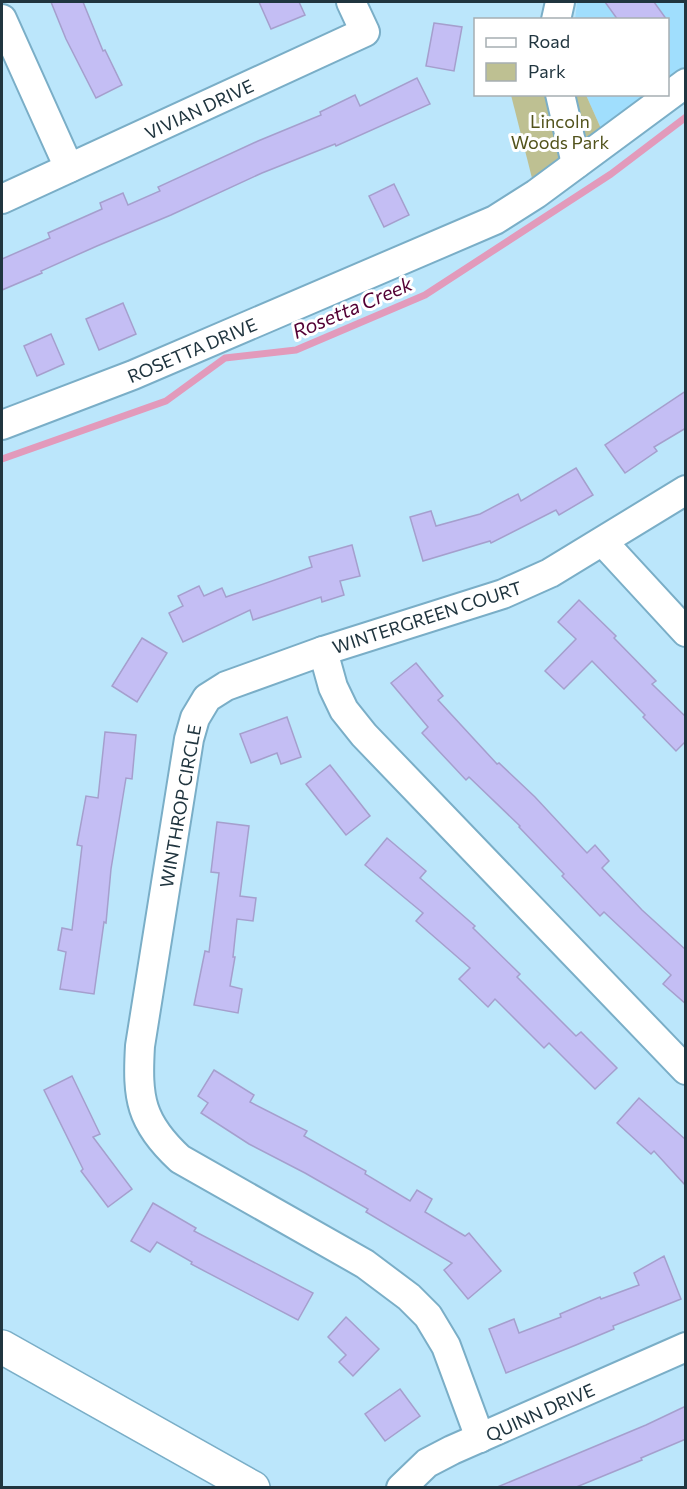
<svg xmlns="http://www.w3.org/2000/svg" width="687" height="1489" font-family="Commissioner,sans-serif">
<style>
.built{fill:#a0defd}
.green{fill:#bec092}
.lines{fill:none;stroke-linecap:round;stroke-linejoin:round}
.stream{stroke:#e29abb;stroke-width:7}
.building{fill:#c4bef4;stroke:#a59fcd;stroke-width:1.5}
.minor-casing{stroke:#7aaec7;stroke-width:32}
.major-casing{stroke:#7aaec7;stroke-width:36}
.minor{stroke:#fff;stroke-width:28}
.major{stroke:#fff;stroke-width:33}
.labels{text-anchor:middle;dominant-baseline:central;stroke-width:6;stroke-linejoin:round;paint-order:stroke}
.street-label{font-size:18px;fill:#20353f;stroke:#fff}
.park-label{font-size:18px;fill:#52531c;stroke:#fff}
.water-label{font-size:20px;font-style:italic;fill:#530034;stroke:#fff}
</style>
<rect width="100%" height="100%" fill="#bbe6fb"/>
<polygon class="built" points="577,2 685,2 685,83 607,142 586,95 668,94 668,20 575,20"/>
<polygon class="green" points="511,95 586,95 607,142 536,194"/>
<g class="lines">
<polyline class="stream" points="2,459 166,401 225,358 296,350 425,295 611,174 686,117"/>
</g>
<g class="building">
<polygon points="51,2 83,2 103,51 105,50 122,85 96,98 66,39"/>
<polygon points="259,2 299,2 305,15 271,29"/>
<polygon points="605,2 654,2 667,20 618,20"/>
<polygon points="434,23 462,27 454,71 426,66"/>
<polygon points="417,78 430,104 336,146 335,144 262,173 171,215 97,246 41,271 42,273 2,290 2,259 50,238 48,233 102,209 100,203 123,193 128,205 160,191 158,187 258,141 321,115 320,112 355,95 360,106"/>
<polygon points="394,184 409,215 384,227 369,196"/>
<polygon points="123,303 136,334 99,350 86,319"/>
<polygon points="51,334 64,364 37,376 24,346"/>
<polygon points="686,391 686,428 654,447 657,451 625,473 605,445"/>
<polygon points="576,468 593,495 559,515 556,510 491,543 490,541 423,561 410,517 431,511 436,526 480,514 518,494 521,501"/>
<polygon points="352,545 360,576 340,581 344,595 322,602 321,597 253,620 250,610 183,642 169,613 183,606 178,596 199,586 204,596 222,588 226,597 312,567 309,557"/>
<polygon points="579,600 616,636 614,638 656,681 652,684 686,717 686,741 676,751 643,717 645,715 592,661 564,689 545,671 576,639 558,622"/>
<polygon points="142,638 167,653 137,702 112,686"/>
<polygon points="416,663 443,696 438,700 497,764 499,763 535,797 587,853 595,845 609,861 602,868 642,910 686,950 686,1004 663,984 671,975 604,912 600,916 562,876 564,874 519,827 520,826 469,777 466,780 422,733 428,727 391,683"/>
<polygon points="287,717 301,757 281,764 277,753 251,763 240,734"/>
<polygon points="105,732 136,735 132,779 126,778 111,869 106,923 104,922 94,994 60,989 66,952 58,950 62,928 72,930 82,846 77,845 86,796 98,798"/>
<polygon points="330,765 370,816 346,835 306,784"/>
<polygon points="217,822 249,826 240,896 256,898 253,921 237,919 233,957 235,957 230,986 242,989 238,1013 194,1005 205,951 209,952 219,873 211,872"/>
<polygon points="387,838 426,871 420,878 475,926 473,928 520,974 517,977 576,1036 581,1032 617,1068 595,1089 549,1043 544,1048 495,999 488,1007 459,979 470,968 416,921 423,913 365,865"/>
<polygon points="214,1070 254,1095 250,1102 307,1131 304,1136 366,1171 365,1174 410,1201 417,1190 432,1199 425,1212 465,1236 469,1233 501,1271 468,1299 444,1270 452,1263 366,1212 368,1209 305,1173 249,1144 201,1113 208,1103 198,1096"/>
<polygon points="72,1076 100,1134 93,1137 132,1189 108,1207 81,1171 83,1169 44,1090"/>
<polygon points="639,1098 686,1140 686,1186 654,1151 651,1154 617,1123"/>
<polygon points="153,1203 196,1228 194,1231 313,1293 298,1320 191,1264 192,1262 157,1242 150,1252 131,1241"/>
<polygon points="664,1256 681,1299 613,1326 614,1329 576,1345 506,1373 489,1329 514,1319 519,1333 561,1317 560,1314 600,1297 601,1299 639,1285 634,1273"/>
<polygon points="346,1317 379,1349 353,1376 339,1362 346,1355 328,1337"/>
<polygon points="400,1389 420,1416 385,1441 365,1414"/>
<polygon points="686,1406 686,1439 641,1458 642,1460 574,1488 495,1488 646,1425"/>
</g>
<g class="lines">
<defs>
<g id="minor">
<polyline points="2,19 69,168"/>
<polyline points="556,20 560,2"/>
<polyline points="560,94 576,164"/>
<polyline points="2,199 365,32 351,2"/>
<polyline points="2,425 133,375 495,220 536,194 686,83"/>
<polyline points="603,542 686,632"/>
<polyline points="323,651 333,687 344,710 364,735 686,1070"/>
<path d="M480 1438 446 1346 428 1316 409 1297 365 1264 180 1159C140 1122 137 1098 140 1046L189 739 195 718 207 698 226 686 323 651 503 594 550 573 686 490"/>
<polyline points="401,1488 427,1463 452,1450 686,1347"/>
</g>
<polyline id="major" points="2,1347 253,1488"/>
</defs>
<use href="#minor" class="minor-casing"/>
<use href="#major" class="major-casing"/>
<use href="#minor" class="minor"/>
<use href="#major" class="major"/>
</g>
<g class="labels">
<g class="street-label">
<text transform="translate(199 109) rotate(-25)">VIVIAN DRIVE</text>
<text transform="translate(192 350) rotate(-23)">ROSETTA DRIVE</text>
<text transform="translate(427 617) rotate(-18)">WINTERGREEN COURT</text>
<text transform="translate(180 806) rotate(-80)">WINTHROP CIRCLE</text>
<text transform="translate(540 1412) rotate(-24)">QUINN DRIVE</text>
</g>
<g class="park-label">
<text x="560" y="121">Lincoln<tspan x="560" dy="21">Woods Park</tspan></text>
</g>
<g class="water-label">
<text transform="translate(352 307) rotate(-23)">Rosetta Creek</text>
</g>
</g>
<rect width="687" height="1489" fill="none" stroke="#20353f" stroke-width="6"/>
<rect x="474" y="18" width="195" height="78" fill="#ffffff" stroke="#a6aeb2" stroke-width="1.5"/>
<rect x="486" y="38" width="30" height="9" fill="#ffffff" stroke="#a6aeb2" stroke-width="1.5"/>
<text x="528" y="48" font-size="18" fill="#20353f">Road</text>
<rect x="486" y="63" width="30" height="18" fill="#bec092" stroke="#a6aeb2" stroke-width="1.5"/>
<text x="528" y="78" font-size="18" fill="#20353f">Park</text>
</svg>
